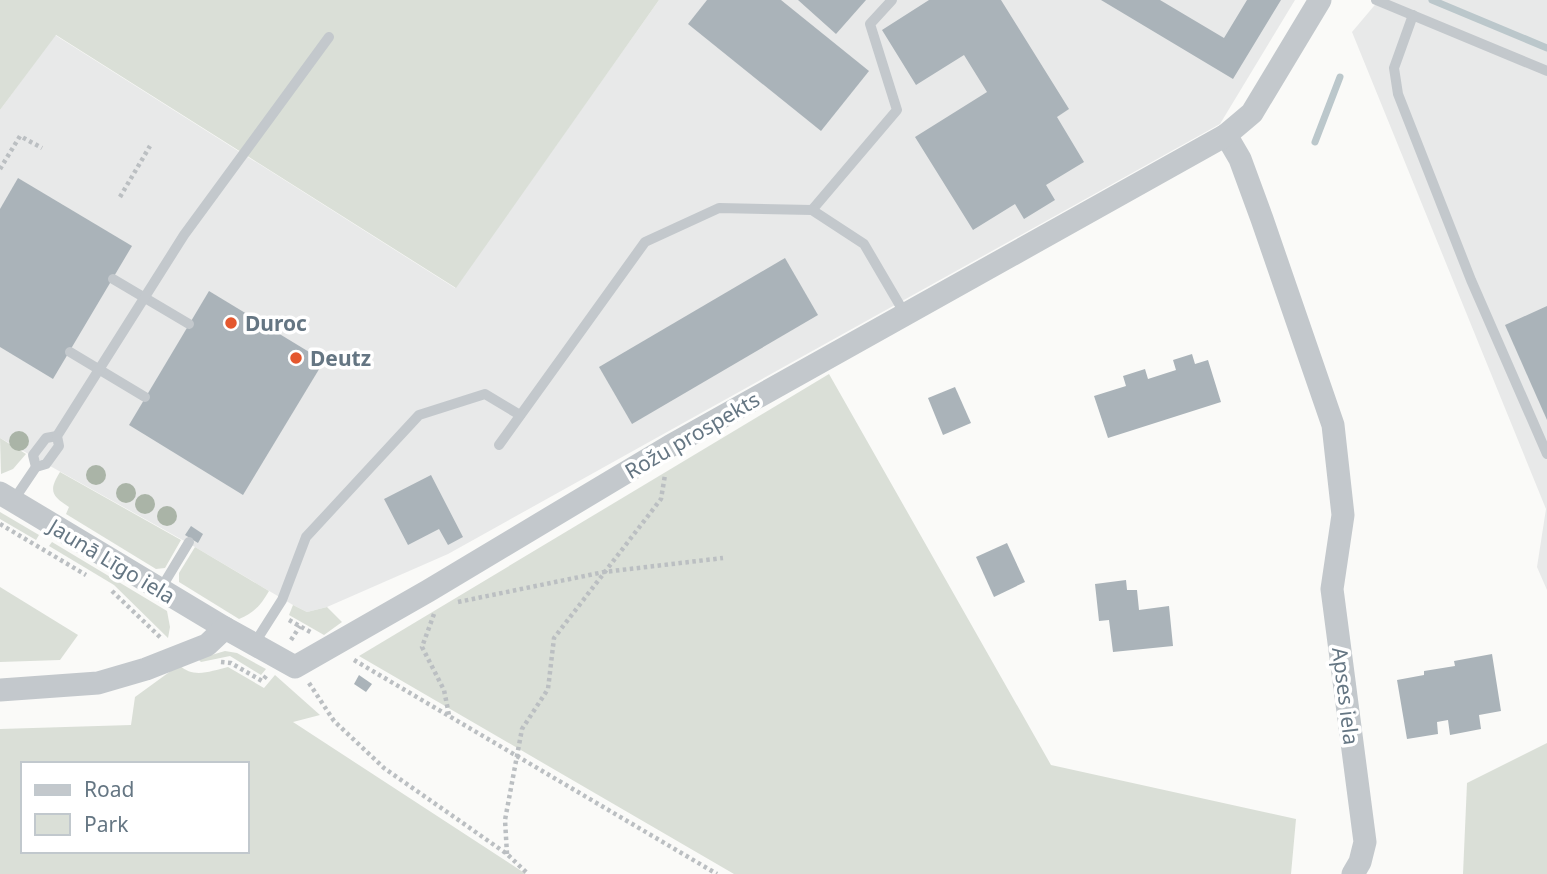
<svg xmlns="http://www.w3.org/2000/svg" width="1547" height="874" font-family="'Noto Sans',sans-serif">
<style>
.built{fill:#e8e9e9}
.green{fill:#dadfd7;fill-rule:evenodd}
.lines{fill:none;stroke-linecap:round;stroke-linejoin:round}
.stream{stroke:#bbc7cb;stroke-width:7}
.building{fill:#aab3b9}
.path{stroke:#bbbfc2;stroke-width:4.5;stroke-dasharray:3.5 3.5;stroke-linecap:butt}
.lane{stroke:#c3c8cc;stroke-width:10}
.street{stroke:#c3c8cc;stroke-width:23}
.tree{fill:#aab4a7}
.poi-dot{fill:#e4572e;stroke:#fff;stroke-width:2.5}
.labels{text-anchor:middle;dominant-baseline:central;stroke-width:7;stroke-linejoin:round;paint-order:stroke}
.poi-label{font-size:21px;font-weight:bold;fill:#657683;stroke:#fff;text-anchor:start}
.street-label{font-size:21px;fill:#657683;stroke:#fff}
</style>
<rect width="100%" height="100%" fill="#fafaf8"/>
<g class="built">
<polygon points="659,0 1295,0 1220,124 448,554 327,607 307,612 293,605 195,547 0,438 0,110 55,35 455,288"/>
<polygon points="1379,0 1547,0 1547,590 1537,567 1546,509 1352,32"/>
</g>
<g class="green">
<polygon points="0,0 659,0 456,288 56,35 0,110"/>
<polygon points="829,374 1051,765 1296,819 1291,874 734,874 359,656"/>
<polygon points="0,438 26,454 13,469 1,474"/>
<path d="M60 472 181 540 165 568 156 569 66 514 69 507C52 496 48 491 60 472Z"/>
<polygon points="0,512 39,535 36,540 0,519"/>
<polygon points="52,542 167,611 170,627 168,638 114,585 49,546"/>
<path d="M195 547 269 591C261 605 254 613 239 619L179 582V573Z"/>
<polygon points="0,587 78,635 60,660 0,662"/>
<polygon points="293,605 307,612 327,607 342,622 324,635 289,615"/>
<polygon points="225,651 237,653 266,669 261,675 230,656 201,662 198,659"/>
<path d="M179 665C194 679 210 671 228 667L264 688 275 675 320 715 293 722 526 874H0V729L131 725 135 697ZM23 764H247V851H23Z"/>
<polygon points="1547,743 1547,874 1463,874 1467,783"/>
</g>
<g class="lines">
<g class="stream">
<polyline points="1432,0 1547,48"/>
<polyline points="1315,142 1340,77"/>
</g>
</g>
<g class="building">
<polygon points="707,0 781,0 869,71 821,131 688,24"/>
<polygon points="798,0 866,0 836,34"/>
<polygon points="929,0 1001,0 1069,109 1057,117 1084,162 1046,185 1055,200 1024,219 1015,204 973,230 915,137 987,92 964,55 916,85 882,30"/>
<polygon points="1101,0 1160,0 1224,38 1247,0 1281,0 1233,79"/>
<polygon points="18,178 132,246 53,379 0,347 0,209"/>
<polygon points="785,258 818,315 632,424 599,367"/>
<polygon points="209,291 324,361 243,495 129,425"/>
<polygon points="1547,306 1547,420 1505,325"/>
<polygon points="1192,354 1195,364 1208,360 1221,402 1108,438 1094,396 1126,386 1123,376 1145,369 1148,379 1176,370 1173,360"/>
<polygon points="955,387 971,423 943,435 928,398"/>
<polygon points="431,475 463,537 448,545 439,529 408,545 384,499"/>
<polygon points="191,526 203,534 198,543 185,535"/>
<polygon points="1007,543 1025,582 994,597 976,557"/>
<polygon points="1126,580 1127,590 1137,590 1139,610 1169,606 1173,646 1113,652 1109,620 1099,621 1095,584"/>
<polygon points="1492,654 1501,711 1479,715 1481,729 1450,735 1448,720 1437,722 1438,734 1407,739 1397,680 1424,675 1424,671 1455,666 1454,661"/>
<polygon points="359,675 372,684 366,692 354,684"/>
</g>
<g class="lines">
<g class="path">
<polyline points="0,169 20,136 42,148"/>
<polyline points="120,197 150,146"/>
<polyline points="0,524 86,575"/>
<polyline points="112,591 161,638"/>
<polyline points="458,602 604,572 723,558"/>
<polyline points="434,614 422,647 444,690 449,715"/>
<polyline points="289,620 312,633"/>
<polyline points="291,640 300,626"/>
<polyline points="354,660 717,874"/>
<polyline points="221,662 231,663 262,681 267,675"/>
<polyline points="309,683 334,721 384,768 507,854 528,874"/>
<polyline points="507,854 505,820 522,729 548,689 554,638 661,499 665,475"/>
</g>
<g class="lane">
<polyline points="1376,0 1547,71"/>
<polyline points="1413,15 1394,68 1398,94 1471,280 1547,454"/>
<polyline points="812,210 897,110 870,24 892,0"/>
<polyline points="113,279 189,324"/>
<polyline points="70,352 145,397"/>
<polyline points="499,445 645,242 719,208 812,210 864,244 905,314"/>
<polyline points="36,467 33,455 46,438 57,436"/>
<polyline points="13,501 36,467 46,464 59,446 57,436 184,235 329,37"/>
<polyline points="160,590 189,542"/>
<polyline points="254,644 282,600 306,537 419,415 485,394 520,415"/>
</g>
<g class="street">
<polyline points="1226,135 1240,159 1262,219 1333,425 1343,515 1332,589 1365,842 1360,862 1353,874"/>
<polyline points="0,493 225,628"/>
<polyline points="0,690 98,683 146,669 207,645 225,628 295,667 428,591 670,446 1226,135 1252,113 1320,0"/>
</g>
</g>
<g class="tree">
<circle cx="19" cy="441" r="10"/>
<circle cx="96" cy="475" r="10"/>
<circle cx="126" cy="493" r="10"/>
<circle cx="145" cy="504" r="10"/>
<circle cx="167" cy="516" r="10"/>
</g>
<g class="poi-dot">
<circle cx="231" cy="323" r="7"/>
<circle cx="296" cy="358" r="7"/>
</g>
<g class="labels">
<g class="poi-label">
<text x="245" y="323">Duroc</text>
<text x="310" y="358">Deutz</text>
</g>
<g class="street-label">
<text transform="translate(692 435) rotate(-30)">Rožu prospekts</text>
<text transform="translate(112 561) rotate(31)">Jaunā Līgo iela</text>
<text transform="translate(1346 696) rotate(83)">Apses iela</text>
</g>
</g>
<rect x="21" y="762" width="228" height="91" fill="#ffffff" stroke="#c1c8cd" stroke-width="2"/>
<rect x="35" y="785" width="35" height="10" fill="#c3c8cc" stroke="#c1c8cd" stroke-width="2"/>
<text x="84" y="797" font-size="21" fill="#657683">Road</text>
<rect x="35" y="814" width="35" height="21" fill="#dadfd7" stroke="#c1c8cd" stroke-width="2"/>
<text x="84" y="832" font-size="21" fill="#657683">Park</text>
</svg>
